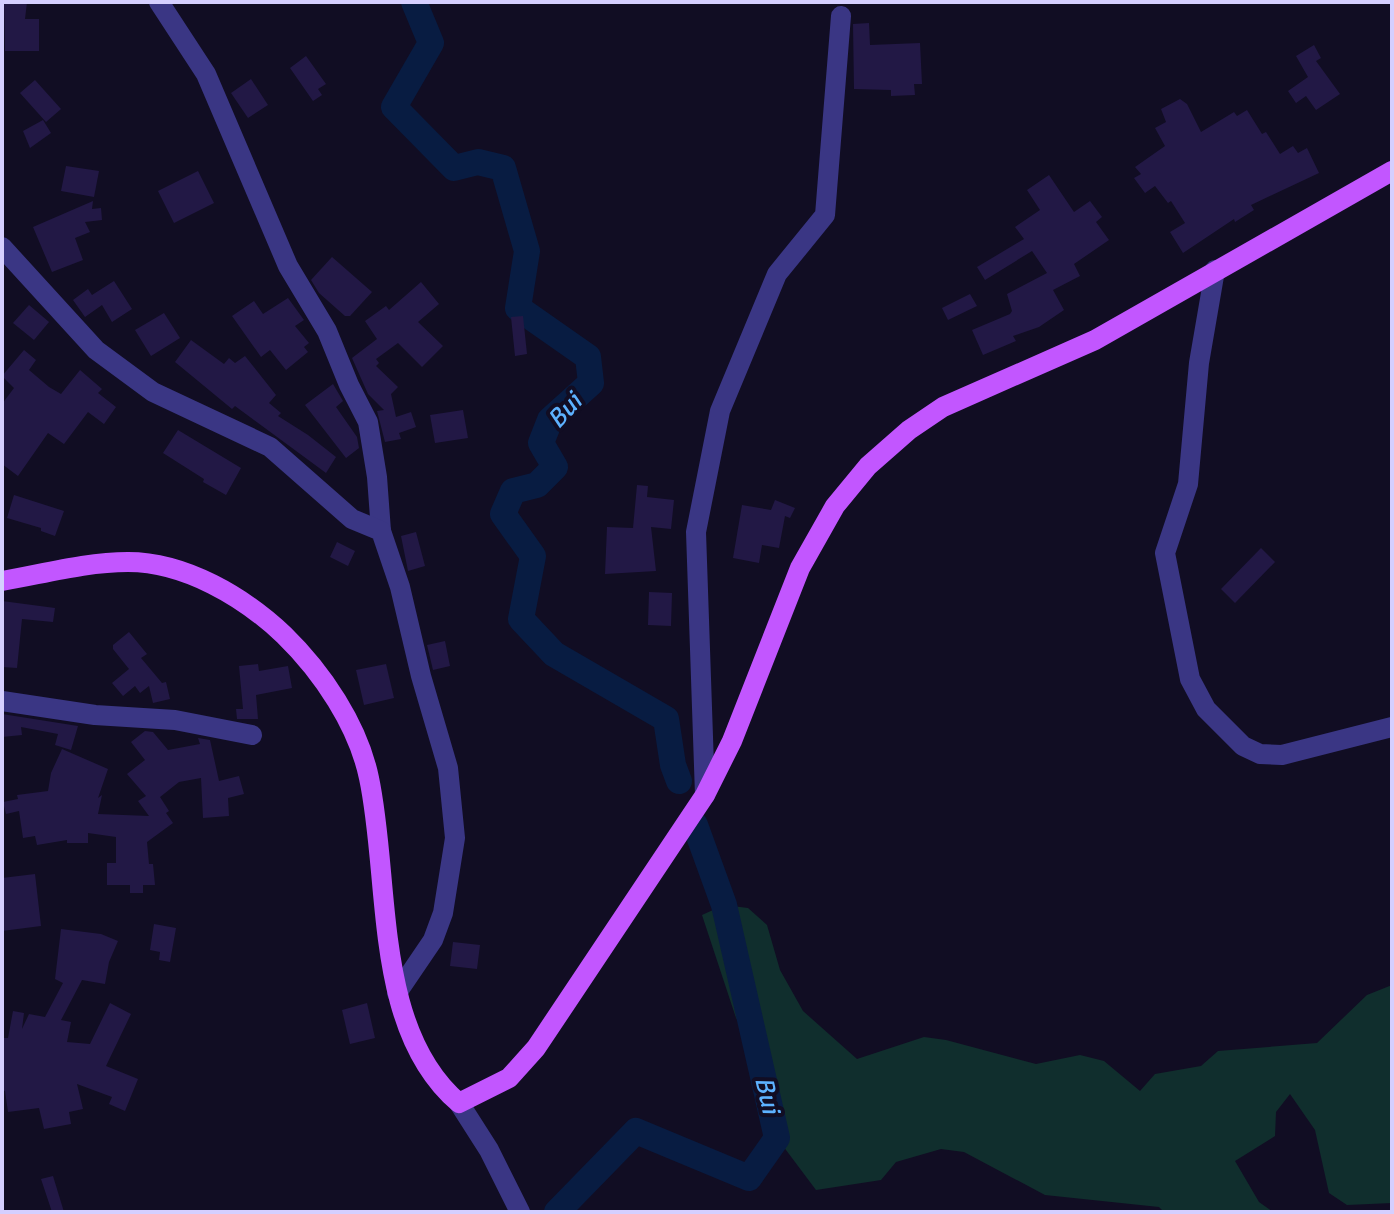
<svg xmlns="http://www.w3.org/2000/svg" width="1394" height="1214" font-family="Signika,sans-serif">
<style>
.green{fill:#102e2d}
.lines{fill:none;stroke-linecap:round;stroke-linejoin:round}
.river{stroke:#081c42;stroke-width:26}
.building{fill:#221845}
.minor{stroke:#3a3684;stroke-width:20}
.major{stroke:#c256ff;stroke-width:20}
.labels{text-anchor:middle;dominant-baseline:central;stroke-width:8;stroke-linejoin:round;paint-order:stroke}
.water-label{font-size:26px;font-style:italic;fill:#5db2ff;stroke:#110d23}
</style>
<rect width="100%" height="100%" fill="#110d23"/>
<polygon class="green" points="724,905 748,908 767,925 780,970 803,1011 857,1059 924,1037 946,1040 1036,1064 1080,1055 1104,1061 1140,1091 1155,1074 1201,1066 1218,1051 1317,1043 1367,995 1392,985 1392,1203 1347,1205 1329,1193 1315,1130 1290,1094 1276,1112 1275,1136 1235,1161 1259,1202 1273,1212 1164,1212 1159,1207 1045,1195 964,1152 941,1149 896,1162 881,1180 816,1190 777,1138 774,1072 736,1018 702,915"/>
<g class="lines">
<g class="river">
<polyline points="414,2 431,43 394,107 454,168 478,162 503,168 527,251 518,308 588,357 591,383 550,420 541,443 555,467 537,485 513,491 503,514 533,556 521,619 554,654 666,719 673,765 679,781"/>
<polyline points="557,1212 636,1131 749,1178 777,1138 724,905 695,825"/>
</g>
</g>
<g class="building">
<polygon points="4,2 27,2 25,19 39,19 39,51 5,51"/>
<polygon points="869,23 870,45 920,43 922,84 914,84 915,95 891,96 891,90 854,89 853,24"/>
<polygon points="1314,45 1321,58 1316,61 1340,94 1316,110 1306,96 1296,103 1288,91 1308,77 1296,56"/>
<polygon points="306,56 326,84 318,89 322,95 313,101 290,68"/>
<polygon points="251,79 268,105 248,118 231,93"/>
<polygon points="35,80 61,109 46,122 20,93"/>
<polygon points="1180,99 1187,104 1201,132 1234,112 1237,116 1247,110 1262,134 1266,132 1280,154 1293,146 1298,153 1307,148 1319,173 1251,205 1254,210 1235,222 1234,219 1183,253 1170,232 1185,223 1171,201 1168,203 1155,186 1145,193 1134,178 1141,174 1135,167 1165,146 1155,128 1166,122 1161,109"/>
<polygon points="43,120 51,133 30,148 23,131"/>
<polygon points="66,166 99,171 94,197 61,191"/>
<polygon points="198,171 214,203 174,223 158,191"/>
<polygon points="1049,175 1074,212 1090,201 1102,217 1096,222 1109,240 1074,264 1080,276 1053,290 1064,310 1039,327 1013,336 1016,341 983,355 972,330 1010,314 1012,311 1007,294 1047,273 1032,251 985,280 977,267 1024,239 1015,227 1040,210 1027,190"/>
<polygon points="93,201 92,209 101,208 102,220 85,222 90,232 75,238 83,260 52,272 33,227"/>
<polygon points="332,257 372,292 350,316 345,316 319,293 311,280"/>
<polygon points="114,281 132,309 112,322 102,305 85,317 73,300 88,289 92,295"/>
<polygon points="421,282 439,304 418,322 443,346 422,367 398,343 376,359 379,363 376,366 398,387 391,394 396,417 411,412 416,427 399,433 401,439 385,442 377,411 384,410 368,394 352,358 377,339 365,321 386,306 389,310"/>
<polygon points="970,294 977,306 948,320 942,308"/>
<polygon points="288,298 304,320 295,326 309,343 304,347 308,352 286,370 270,350 261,357 232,316 254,301 263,314"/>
<polygon points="29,305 49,322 34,340 13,323"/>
<polygon points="164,313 180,338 151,356 135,330"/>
<polygon points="523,316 527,354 515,356 511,317"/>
<polygon points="191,340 224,364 229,358 235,363 245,356 276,395 269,403 281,413 278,416 308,435 336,457 326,473 235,406 232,409 175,362"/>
<polygon points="24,350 36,360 29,370 49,387 61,394 80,370 102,389 98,393 116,407 104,424 88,412 64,444 48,433 18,476 2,464 2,404 14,388 2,376"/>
<polygon points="333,384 343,401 336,407 357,437 359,448 346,458 305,405"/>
<polygon points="463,410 468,438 435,443 430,415"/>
<polygon points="178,430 241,468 226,495 203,482 204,479 163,453"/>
<polygon points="637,485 648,486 647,497 674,500 671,529 651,527 656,571 605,574 607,527 633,528"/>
<polygon points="14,495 64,511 55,536 41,531 41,528 7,518"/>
<polygon points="775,500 795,508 790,518 785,516 779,548 762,545 759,563 733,558 742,505 771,510"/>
<polygon points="416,532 425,566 408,571 401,536"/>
<polygon points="337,542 355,551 348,566 330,557"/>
<polygon points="1261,548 1275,562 1235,603 1221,589"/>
<polygon points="649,592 672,593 671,626 648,625"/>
<polygon points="2,601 55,608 53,622 22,619 17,668 2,667"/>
<polygon points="129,632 147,654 141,658 162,683 166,682 170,699 153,703 149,686 140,693 135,686 123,696 112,683 129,669 113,649 113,645"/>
<polygon points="445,641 450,666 433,670 427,645"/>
<polygon points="258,664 259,671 288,666 292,688 256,695 258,719 237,719 236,709 243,709 239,666"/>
<polygon points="386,664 394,698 364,705 356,670"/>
<polygon points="2,714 78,726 71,750 55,745 58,734 21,727 22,735 2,737"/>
<polygon points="145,731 153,732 168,750 200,744 198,738 210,740 219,781 239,776 244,794 228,798 229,816 203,818 201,778 179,782 160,797 169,811 166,813 173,823 147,842 149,864 153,864 155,885 143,885 143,893 130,893 130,885 107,885 107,863 116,863 116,837 88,833 88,843 67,843 67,840 37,845 35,836 23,838 19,811 6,814 3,802 18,799 17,795 48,791 51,773 62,749 108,769 98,798 102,795 98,814 149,816 138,801 146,796 127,774 145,760 131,742"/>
<polygon points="35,874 41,926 2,931 2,878"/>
<polygon points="154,924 176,928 170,962 159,960 160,952 150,950"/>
<polygon points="61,929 101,934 118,941 109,962 105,984 82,980 61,1020 71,1022 67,1042 90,1044 110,1003 131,1014 106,1066 138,1079 125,1111 109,1104 112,1097 77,1084 83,1109 69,1112 71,1124 44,1129 39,1108 8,1112 5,1091 2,1090 2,1038 8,1038 13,1011 24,1013 22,1029 29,1014 45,1017 63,983 55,979"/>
<polygon points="453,942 480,945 477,969 450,966"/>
<polygon points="367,1003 375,1038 350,1044 342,1010"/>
<polygon points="53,1176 64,1212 52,1212 41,1179"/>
</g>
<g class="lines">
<g class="minor">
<polyline points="159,2 206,74 288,266 327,331 349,385 368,422 377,477 381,531"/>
<polyline points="2,247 96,350 153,392 270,447 352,519 381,531 400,587 421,676 448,768 455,838 443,913 433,940 397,993"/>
<polyline points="1215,270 1199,363 1188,484 1165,553 1190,679 1206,709 1243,746 1260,754 1282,755 1392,727"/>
<polyline points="2,701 95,715 175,720 252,735"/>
<polyline points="705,795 696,532 720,411 777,274 825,215 841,16"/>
<polyline points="459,1103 489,1150 520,1212"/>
</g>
<path class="major" d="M2 581C43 574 86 562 128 562 185 562 244 597 284 635 322 672 358 725 369 778 391 881 372 1029 459 1103L509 1078 536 1048 705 795 732 741 800 568 835 506 868 466 909 430 943 407 1095 340 1392 171"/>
</g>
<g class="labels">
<g class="water-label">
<text transform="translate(565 411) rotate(-48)">Bui</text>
<text transform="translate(767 1095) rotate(77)">Bui</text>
</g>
</g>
<rect width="1394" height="1214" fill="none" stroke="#d5cfff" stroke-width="8"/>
</svg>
